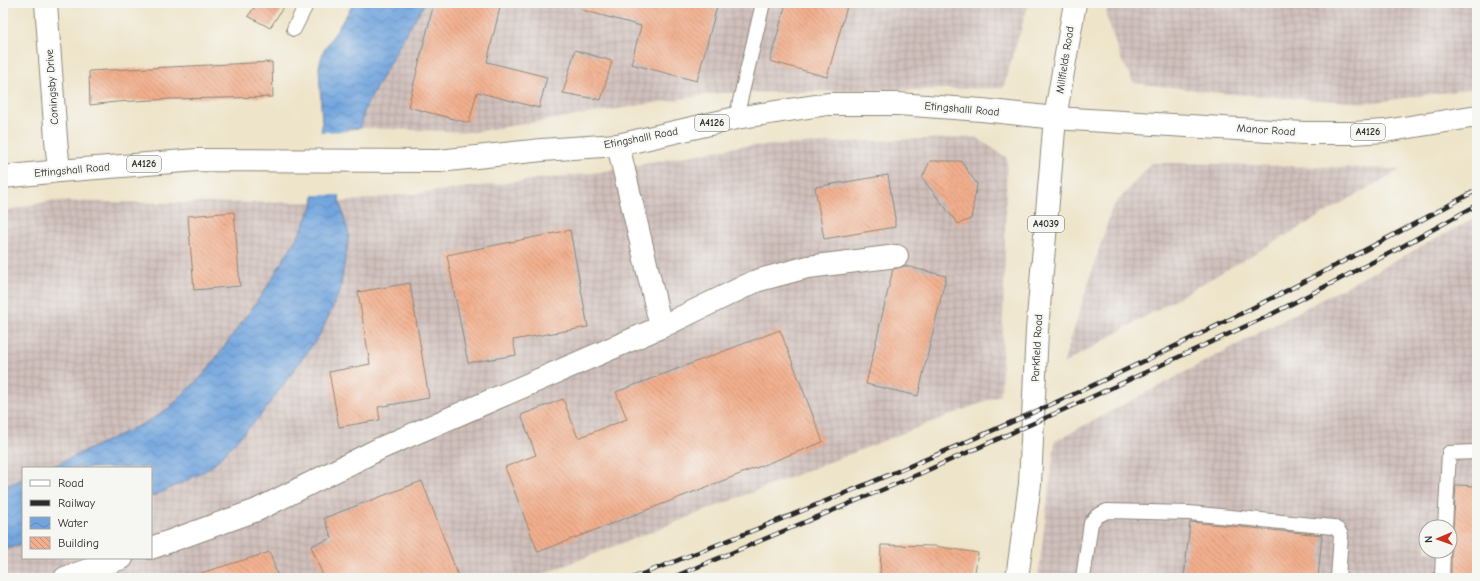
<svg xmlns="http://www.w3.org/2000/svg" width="1480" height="581" font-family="'Comic Neue',sans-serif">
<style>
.industrial{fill:url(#industrial-grid);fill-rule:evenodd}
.water{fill:url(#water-waves);stroke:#4e6884}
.pier{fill:#eee4c9}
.building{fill:url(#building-back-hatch)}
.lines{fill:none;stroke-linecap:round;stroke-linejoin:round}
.service-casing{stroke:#8c887a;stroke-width:16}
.minor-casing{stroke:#8c887a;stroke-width:24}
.primary-casing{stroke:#8c887a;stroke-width:24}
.service{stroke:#fff;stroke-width:14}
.minor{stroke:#fff;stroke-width:22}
.primary{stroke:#fff;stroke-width:22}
.rail-casing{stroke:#2b2b2b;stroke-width:4.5}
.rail{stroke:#f6f6f2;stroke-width:3;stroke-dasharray:9;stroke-linecap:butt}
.labels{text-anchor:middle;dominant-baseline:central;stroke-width:4;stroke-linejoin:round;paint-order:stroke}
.shield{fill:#f6f6f2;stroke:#686867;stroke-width:1}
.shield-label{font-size:10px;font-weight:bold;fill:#2b2b2b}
.street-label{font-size:11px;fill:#2b2b2b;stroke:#f6f6f2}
</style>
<defs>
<pattern id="industrial-grid" width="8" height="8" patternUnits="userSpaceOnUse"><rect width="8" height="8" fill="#d0c0bc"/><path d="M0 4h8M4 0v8" fill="none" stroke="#b3a5a2"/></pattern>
<pattern id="water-waves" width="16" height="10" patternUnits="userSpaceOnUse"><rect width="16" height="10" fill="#72a5de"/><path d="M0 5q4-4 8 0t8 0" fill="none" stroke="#5e87b4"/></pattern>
<pattern id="building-back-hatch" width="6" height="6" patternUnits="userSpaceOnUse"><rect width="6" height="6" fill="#f2af8d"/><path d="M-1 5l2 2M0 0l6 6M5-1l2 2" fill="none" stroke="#c48f73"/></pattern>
</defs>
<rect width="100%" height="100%" fill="#f6f6f2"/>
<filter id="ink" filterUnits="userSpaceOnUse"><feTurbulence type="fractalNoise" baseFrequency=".025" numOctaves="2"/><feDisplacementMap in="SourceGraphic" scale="8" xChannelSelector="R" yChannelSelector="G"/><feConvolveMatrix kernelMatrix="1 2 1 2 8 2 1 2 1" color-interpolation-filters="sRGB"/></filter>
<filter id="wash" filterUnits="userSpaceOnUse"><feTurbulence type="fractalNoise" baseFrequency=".012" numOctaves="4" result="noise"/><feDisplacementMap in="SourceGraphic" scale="16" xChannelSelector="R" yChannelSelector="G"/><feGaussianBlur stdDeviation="0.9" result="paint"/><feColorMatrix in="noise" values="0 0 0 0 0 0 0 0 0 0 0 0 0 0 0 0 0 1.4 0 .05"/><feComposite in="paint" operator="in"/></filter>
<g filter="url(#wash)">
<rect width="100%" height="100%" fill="#eee4c9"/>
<g class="industrial">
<polygon points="425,3 1029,3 1003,88 718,93 474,132 361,128 364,110 406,33"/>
<polygon points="1109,3 1477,3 1477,88 1368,103 1230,94 1134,83 1120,57 1106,15"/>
<path d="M976 137 1007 158 1001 395 533 578H3V211L50 201 165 203 341 202 600 172 742 146ZM23 468H151V558H23Z"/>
<polygon points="1151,163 1177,163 1401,169 1063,364 1112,208"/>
<path d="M1477 217V578H1038L1055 441ZM1426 527H1450V551H1426Z"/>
</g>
<g class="water">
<polygon points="354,3 425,3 406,33 364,110 361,128 347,129 339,199 349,235 340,291 321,333 261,415 210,468 180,484 151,497 151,468 49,468 147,422 169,408 205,373 263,293 302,229 313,204 322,125 319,67 323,52"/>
<polygon points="23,479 23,543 3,551 3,487"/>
</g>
<polygon class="pier" points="349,131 342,195 312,195 319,132"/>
<g id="blocks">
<g class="building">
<polygon points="258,3 286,3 270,28 248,16"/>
<polygon points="434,3 501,3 487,62 547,77 539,108 477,92 469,123 408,107"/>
<polygon points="583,3 718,3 697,81 631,64 641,26 582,10"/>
<polygon points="786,3 848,3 827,77 770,61"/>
<polygon points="575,50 612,61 601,100 563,93"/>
<polygon points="272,62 273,97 171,99 116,102 90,105 89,71"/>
<polygon points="930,161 961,161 977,184 971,219 958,224 922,178"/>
<polygon points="888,175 895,218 895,227 824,239 815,187"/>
<polygon points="234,212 240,286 194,290 188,216"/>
<polygon points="570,230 588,327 513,340 516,355 468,363 447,255"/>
<polygon points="905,266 946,276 918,396 866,384 893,269"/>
<polygon points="410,283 429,398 378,407 380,420 339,427 329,372 370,364 358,292"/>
<polygon points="780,330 823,442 538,552 505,467 536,455 521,415 563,399 578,438 627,419 616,392"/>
<polygon points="422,481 459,578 324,578 311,546 332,538 324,518"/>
<polygon points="1456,485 1477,486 1477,578 1451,578 1451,551 1450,546 1450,534 1453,527"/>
<polygon points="1190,522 1322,535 1318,578 1184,578"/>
<polygon points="881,545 935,546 978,553 974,578 880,578"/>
<polygon points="270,552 278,578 202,578 201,573"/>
</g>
</g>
</g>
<g filter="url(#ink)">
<use href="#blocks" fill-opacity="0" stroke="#8c887a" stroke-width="1"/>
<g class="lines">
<defs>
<g id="service">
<polyline points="294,29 307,3"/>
<polyline points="736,118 763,3"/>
<polyline points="1445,527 1449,453 1477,452"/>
<polyline points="1083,578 1091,523 1097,516 1107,511 1189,513 1333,527 1338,530 1341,535 1338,578"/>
<polyline points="1442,578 1443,551"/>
</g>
<g id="minor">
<polyline points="46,3 56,139 59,171"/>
<polyline points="618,145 661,327"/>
<polyline points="151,548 257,510 381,448 661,327 756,281 808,267 897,256"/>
<polyline points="65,578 122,558"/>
</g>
<g id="primary">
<polyline points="3,177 59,171 197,160 439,161 542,150 618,145 736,118 828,104 898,104 982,110 1055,118 1304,133 1353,133 1385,131 1477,116"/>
<polyline points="1017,578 1030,484 1037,330 1055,118 1075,3"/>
</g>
</defs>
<use href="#service" class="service-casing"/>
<use href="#minor" class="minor-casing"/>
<use href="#primary" class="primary-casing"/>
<use href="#service" class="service"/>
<use href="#minor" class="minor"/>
<use href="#primary" class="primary"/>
<defs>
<g id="rail">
<path d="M632 578C790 517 948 453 1102 381 1229 322 1354 257 1477 190"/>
<polyline points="671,578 901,482 1072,406 1270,315 1394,251 1477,205"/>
</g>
</defs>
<use href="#rail" class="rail-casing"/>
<use href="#rail" class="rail"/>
</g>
</g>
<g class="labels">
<g class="shield">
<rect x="695" y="115" width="34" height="16" rx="3"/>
<rect x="1351" y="124" width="34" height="16" rx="3"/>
<rect x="127" y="156" width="34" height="16" rx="3"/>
<rect x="1028" y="216" width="36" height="16" rx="3"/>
</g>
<g class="shield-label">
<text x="712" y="123">A4126</text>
<text x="1368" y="132">A4126</text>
<text x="144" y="164">A4126</text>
<text x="1046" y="224">A4039</text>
</g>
<g class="street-label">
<text transform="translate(1065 60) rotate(-81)">Millfields Road</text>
<text transform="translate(52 87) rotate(-94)">Coningsby Drive</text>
<text transform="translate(962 109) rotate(5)">Etingshalll Road</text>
<text transform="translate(1266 130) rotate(4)">Manor Road</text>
<text transform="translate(641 138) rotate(-11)">Etingshalll Road</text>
<text transform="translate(72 170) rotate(-5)">Ettingshall Road</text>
<text transform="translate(1037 348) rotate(-87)">Parkfield Road</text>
</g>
</g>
<rect width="1480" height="581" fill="none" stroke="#f6f6f2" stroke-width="16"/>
<rect x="22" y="467" width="130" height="92" fill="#f6f6f2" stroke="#a5a5a2"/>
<rect x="30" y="480" width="20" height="6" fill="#ffffff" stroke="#a5a5a2"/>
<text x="58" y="487" font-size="12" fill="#2b2b2b">Road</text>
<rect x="30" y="500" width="20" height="6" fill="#2b2b2b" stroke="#a5a5a2"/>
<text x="58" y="507" font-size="12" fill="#2b2b2b">Railway</text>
<rect x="30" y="517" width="20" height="12" fill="url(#water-waves)" stroke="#a5a5a2"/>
<text x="58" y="527" font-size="12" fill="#2b2b2b">Water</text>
<rect x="30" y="537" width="20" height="12" fill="url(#building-back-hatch)" stroke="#a5a5a2"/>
<text x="58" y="547" font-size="12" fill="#2b2b2b">Building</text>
<g transform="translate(1438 539) rotate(268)"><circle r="19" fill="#f6f6f2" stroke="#a5a5a2"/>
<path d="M0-3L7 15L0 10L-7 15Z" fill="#c8321e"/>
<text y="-6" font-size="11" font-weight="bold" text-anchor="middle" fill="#2b2b2b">N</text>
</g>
</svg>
